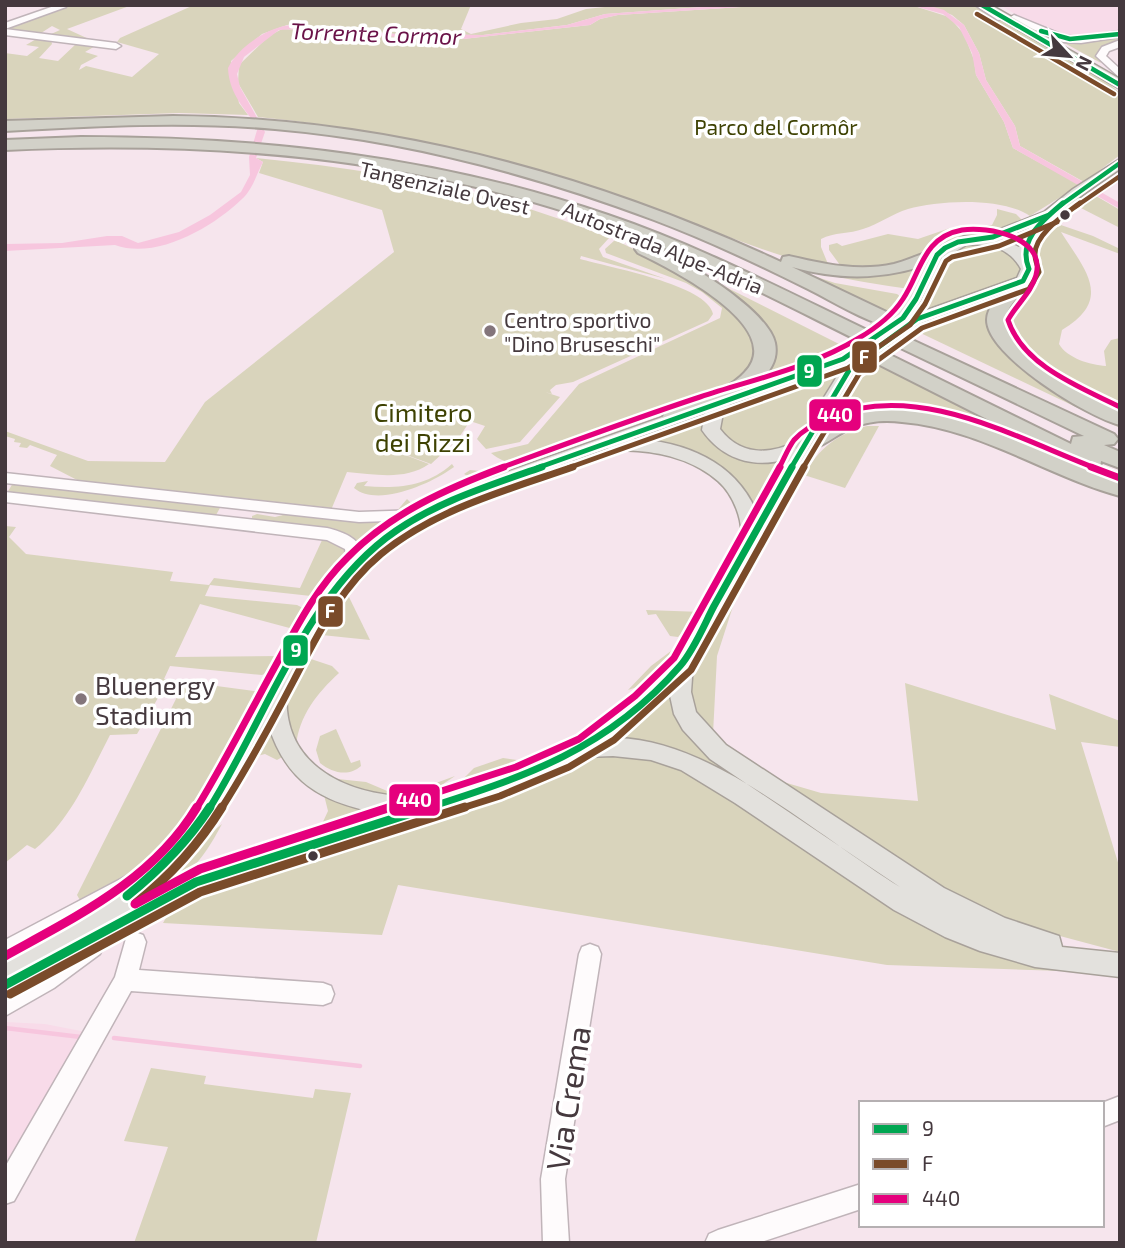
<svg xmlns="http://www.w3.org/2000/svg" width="1125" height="1248" font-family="'Exo 2',sans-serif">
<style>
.built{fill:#f8dbe9}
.green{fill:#d9d4bc}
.water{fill:#f7c6de}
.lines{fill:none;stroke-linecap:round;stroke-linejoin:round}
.stream{stroke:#f7c6de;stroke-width:4.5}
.minor-casing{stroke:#c0b4b9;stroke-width:3}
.major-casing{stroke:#a8a19a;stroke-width:3}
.highway-casing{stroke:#a8a19a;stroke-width:4}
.minor{fill:#fefbfc;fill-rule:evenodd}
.major{fill:#e3e1dd;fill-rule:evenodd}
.highway{fill:#d2d1c8;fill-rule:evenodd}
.highway-bridge-casing{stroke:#a8a19a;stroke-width:22;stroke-linecap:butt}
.highway-bridge{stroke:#d2d1c8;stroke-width:19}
.bus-1-far3-casing{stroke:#fff;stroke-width:8}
.bus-1-far2-casing{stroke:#fff;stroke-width:10}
.bus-1-far1-casing{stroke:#fff;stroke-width:12}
.bus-1-casing{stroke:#fff;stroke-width:14}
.bus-2-far3-casing{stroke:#fff;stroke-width:8}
.bus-2-far2-casing{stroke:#fff;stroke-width:10}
.bus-2-far1-casing{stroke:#fff;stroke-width:12}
.bus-2-casing{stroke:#fff;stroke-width:14}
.bus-3-far2-casing{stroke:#fff;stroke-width:10}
.bus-3-far1-casing{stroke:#fff;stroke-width:12}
.bus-3-casing{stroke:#fff;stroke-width:14}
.bus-1-far3{stroke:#00a651;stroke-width:4.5}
.bus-1-far2{stroke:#00a651;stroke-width:5}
.bus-1-far1{stroke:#00a651;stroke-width:7}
.bus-1{stroke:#00a651;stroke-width:9}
.bus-2-far3{stroke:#7a4b2a;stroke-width:4.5}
.bus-2-far2{stroke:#7a4b2a;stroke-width:5}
.bus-2-far1{stroke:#7a4b2a;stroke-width:7}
.bus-2{stroke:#7a4b2a;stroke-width:9}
.bus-3-far2{stroke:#e5007d;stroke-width:5}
.bus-3-far1{stroke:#e5007d;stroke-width:7}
.bus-3{stroke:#e5007d;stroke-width:9}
.bus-dot{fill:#45393e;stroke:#fff;stroke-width:2.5}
.poi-dot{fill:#83757b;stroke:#fff;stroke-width:2.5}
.labels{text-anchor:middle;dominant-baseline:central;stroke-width:7;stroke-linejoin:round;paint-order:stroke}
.far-park-label{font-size:21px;fill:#3e4203;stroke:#fff}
.far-street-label{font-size:21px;fill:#45393e;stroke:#fff}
.far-poi-label{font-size:21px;fill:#45393e;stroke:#fff;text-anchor:start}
.far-water-label{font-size:23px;font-style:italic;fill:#6a1248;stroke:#fff}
.park-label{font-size:26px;fill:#3e4203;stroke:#fff}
.poi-label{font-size:26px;fill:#45393e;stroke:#fff;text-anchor:start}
.near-street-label{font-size:32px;fill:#45393e;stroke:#fff}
.line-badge{stroke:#fff;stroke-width:2.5}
.badge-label{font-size:19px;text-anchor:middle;font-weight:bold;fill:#fff}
</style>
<rect width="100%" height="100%" fill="#f6e5ed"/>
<g class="built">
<polygon points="1000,5 1120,5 1120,33 1071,38 1030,23"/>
<polygon points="5,1022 45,1024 86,1032 5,1179"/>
</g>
<g class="green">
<polygon points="63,5 132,5 67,29 91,40 49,35 60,30 52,26 38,35 5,31 5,28 65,7"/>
<polygon points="194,5 471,5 461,29 471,34 521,23 557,19 586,9 624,5 732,5 605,14 567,25 483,35 396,34 287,25 262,34 231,61 239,103 248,115 179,113 5,119 5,53 27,56 39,47 26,45 38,38 51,40 52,44 39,58 58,61 77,43 97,45 85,52 98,56 81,65 79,70 86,66 132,77 159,54 117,42 120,38"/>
<path d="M770 5H911L949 17 964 34 974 60 976 75 1004 122 1013 148 1080 185 1030 216C1003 197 939 200 908 209 892 214 879 224 863 229 850 234 834 232 821 239V247L828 264 802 262C729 240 659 208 586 185 475 151 374 128 258 117L238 83 239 65 269 36 282 29 463 39 590 25 600 19 618 15Z"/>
<polygon points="927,5 976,6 1102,78 1120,93 1120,155 1084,182 1020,146 1015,126 986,80 979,53 964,25 952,15"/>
<polygon points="1120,36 1120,42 1100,49 1098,57 1101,63 1057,39"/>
<path d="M256 158C377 170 496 190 609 238L599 249 603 257 666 279 581 256 580 259C608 267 708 285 713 314L708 321 573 382 556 385 550 390 552 394 545 392 560 397 520 442 486 449 477 439 485 426 470 421 458 439 431 464 371 442 429 464C405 481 374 474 347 472L331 510 322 509 323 507 79 481 50 466 57 455 30 445 27 448 19 447 21 443 14 442 15 439 5 436V431L88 461 165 462 205 402 394 252 382 210 259 173 263 162Z"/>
<polygon points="1091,193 1120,210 1120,228 1075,205"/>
<polygon points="997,209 1016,214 1022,220 984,235 953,239 893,267 840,265 829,250 829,245 837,243 842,246 888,234 918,239 950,228 992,225 997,215"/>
<path d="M1052 222 1093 236 1120 249V254L1061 232C1085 270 1114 299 1062 330L1059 344C1067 358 1090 365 1106 366L1104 351 1111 340 1120 338V415L1028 358 1007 332 1006 316 1038 278 1039 269 1032 252 1037 239Z"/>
<path d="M615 240 683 273 748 323 759 360 731 388 622 429 520 463C510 465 498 459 491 453L528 444 579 384 720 318 722 308 702 292 686 283 606 253 605 249Z"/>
<path d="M966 245C992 242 1007 248 1022 268L1017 277 1006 282 911 317 925 299 950 253Z"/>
<path d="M926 263 913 290C881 284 847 281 815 271 854 280 889 280 926 263Z"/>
<polygon points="682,265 843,346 848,349 838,356 754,386 762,377 767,335"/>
<polygon points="805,273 835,283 897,294 906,301 901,311 891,319"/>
<polygon points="1003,292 993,303 994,333 1120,423 1120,428 910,328 919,322"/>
<path d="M852 359 840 373 796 442C758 467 685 429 736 401Z"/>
<polygon points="868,359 887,367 1120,482 922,414 826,425 855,373"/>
<path d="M706 412 703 427C724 461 752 465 789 461L758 520 721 469 621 440Z"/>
<path d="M867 426H879L845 488 804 475C819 448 837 434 867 426Z"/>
<path d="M452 464 454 467 448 471C427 485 377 507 354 488L357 483 368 481 364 486C397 489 426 487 452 464Z"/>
<path d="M470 470 480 471 481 478 429 502 396 512 407 499 411 503C432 497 452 489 470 477L464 474Z"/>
<polygon points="13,483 221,506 216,515 7,493"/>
<polygon points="257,514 275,517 287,514 382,523 382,534 362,551 352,537 342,532 252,520 252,516"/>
<path d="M5 526 16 527 9 537 26 554 173 572 170 581 209 585 214 578 300 588 323 538 341 542 350 558 321 592 311 596 210 585 205 596 297 605 303 608 305 615 297 630 200 604 175 657 282 656 274 669 262 675 170 666 164 679 261 692C235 746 211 805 168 848 144 872 110 887 81 902L77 895 178 695 162 691 137 734 110 735C89 775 71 820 35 849L27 845 5 863Z"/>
<polygon points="348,595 370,640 312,634 338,599"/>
<path d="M735 600 717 656 713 734C706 726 698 718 694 707 682 671 718 629 735 600Z"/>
<polygon points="646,610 702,612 678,637 670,636 656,614 648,615"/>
<path d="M691 636C673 660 658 682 628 690L651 666Z"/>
<path d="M302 656 332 666 339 673C317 693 299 716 296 746L289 745 286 688Z"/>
<polygon points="905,683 1056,730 1049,694 1120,721 1120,747 1081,742 1120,869 1120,952 1045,932 977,908 943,888 780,781 821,793 918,801"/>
<polygon points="671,686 672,697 782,802 775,811 687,754 648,742 610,738"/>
<polygon points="270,713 284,756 277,760 265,754 249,758"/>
<path d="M336 729 351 763 360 760 361 766C349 777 332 773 320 763L316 750 320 736Z"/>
<polygon points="636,753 691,773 867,891 1091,972 887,965 398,885 382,935 163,923 171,909 185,901 517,791 599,754"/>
<polygon points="503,758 524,761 456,786 474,768"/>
<path d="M455 776C403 813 382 800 328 778L366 782 392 793 406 794Z"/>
<polygon points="324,795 395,813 315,839 328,811"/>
<path d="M222 824C201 863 187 880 144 896L195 846Z"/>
<polygon points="151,1068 206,1076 204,1084 313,1098 315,1089 351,1093 316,1243 134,1243 168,1147 124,1141"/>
</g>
<g class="water">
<path d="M729 5H770L618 15 600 19 590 25 463 39 373 36 296 29 279 30 244 57 237 74 240 87 265 132 256 158 263 162C256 175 253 189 242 199 212 228 156 260 115 245L5 251V244L62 243 107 236H122L138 243 179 232 210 215 241 192 250 175 249 157 258 127C243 108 229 92 228 68 238 47 269 26 292 25L396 34 483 35 567 25 605 14Z"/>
<polygon points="911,5 927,5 944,10 964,25 979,53 986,80 1015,126 1020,146 1120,203 1120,209 1013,148 1004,122 976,75 972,53 959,27 943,14"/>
</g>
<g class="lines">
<g class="stream">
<polyline points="5,1028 81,1037"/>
<polyline points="114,1038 360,1066"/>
</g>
<defs>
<g id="minor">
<polygon points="57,5 66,7 5,29 5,23"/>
<polygon points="975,5 986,5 1006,18 998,20"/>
<polygon points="1014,15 1065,36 1081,37 1120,31 1120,37 1081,43 1063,42 1011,20 1009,18"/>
<polygon points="5,29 116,43 121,46 116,49 5,35"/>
<polygon points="1120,40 1120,47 1109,51 1106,56 1120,69 1120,78 1096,56 1102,47"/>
<polygon points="5,473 359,512 420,510 428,515 420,520 359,522 5,483"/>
<path d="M5 492 327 528C347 533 367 541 362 565L354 571 348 569 345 549 327 540 5 502Z"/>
<polygon points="130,874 137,876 140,883 137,890 5,961 5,940"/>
<polygon points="135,932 143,935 146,942 139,970 323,983 331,986 334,994 331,1002 323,1005 131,991 14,1201 5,1204 5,1167 115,977 127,935"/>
<polygon points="92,937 100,940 103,947 100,954 54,988 5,1016 5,993"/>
<polygon points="590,944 598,947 601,954 565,1179 569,1243 543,1243 541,1179 579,954 582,947"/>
<polygon points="1120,1096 1120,1120 1102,1127 1102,1103"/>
<polygon points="861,1184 861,1209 758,1243 705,1243 709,1234 718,1230"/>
</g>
<g id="major">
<polygon points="977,5 991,5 1120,79 1120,89"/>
<path d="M1120 159V169C1084 194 1044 216 1031 259L1037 269 1028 284 923 322 858 370 813 445 693 664 691 692 696 712 726 745 944 888 1005 918 1059 936 1062 947 1120 953V977L1035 967 980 951 945 937 894 910 735 803 681 770 651 760 613 756 585 757 504 793 203 891 5 998V954C69 920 136 887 182 830 203 804 218 773 234 744 268 682 297 608 348 559 383 525 426 504 470 485L835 356 873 334 899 312 925 262 938 247 965 236H983L1044 212 1073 189ZM1030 227 1019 247 1001 239ZM966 245C988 243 1010 248 1021 269L1017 278 913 315 943 259ZM844 365 797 441C770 455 740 456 720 429L723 413 730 404 810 379ZM705 413 702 430C722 459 753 469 787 459L757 513C736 462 685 441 632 439ZM607 448C617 451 628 450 638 451 666 453 696 462 718 481 733 494 745 522 740 542 737 555 725 569 719 580 705 605 692 631 676 655 662 677 621 712 599 726 553 755 503 774 452 790 443 793 432 799 423 799 416 800 406 796 398 796 339 791 281 761 287 691 289 666 345 585 365 566 432 504 524 479 607 448ZM669 691 674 714 683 730 710 759 900 887C819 837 713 740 617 738ZM268 724C286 782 321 802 378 813L196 871 149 894C206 850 235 787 268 724Z"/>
</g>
<g id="highway">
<path d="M173 116C385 118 589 173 781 262L783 257 789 256C824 264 858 272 894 264 909 260 922 253 937 250L946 255 943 259C892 279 846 282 792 267L897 317 899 321 897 325 890 327C862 320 834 302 808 289 758 264 707 240 654 220 532 174 405 140 275 129 185 121 95 126 5 131V121Z"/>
<path d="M81 137C261 137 437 156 608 215 700 246 787 292 875 334L878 338 868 344 861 342C774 299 688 253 596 222 404 155 206 141 5 150V140Z"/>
<path d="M644 244C667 250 691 266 711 279 729 291 770 320 775 343 783 381 727 401 702 412 692 416 682 422 672 424L665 423 662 418 665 413C690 400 725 394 745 372 788 327 669 268 638 253L635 249 638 245Z"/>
<path d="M1023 276 1032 281C1024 293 1010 301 1006 316 998 352 1094 396 1120 410V425C1088 417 987 356 987 320 987 313 991 306 995 301 1002 291 1012 278 1023 276Z"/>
<path d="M895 332 1114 434 1118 439 1114 444 1104 445 1120 452V468L1101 461 1100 468 1092 470 1120 481V496C1047 476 979 428 902 422 887 420 869 421 854 427 836 433 816 455 797 450L793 445 797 440C812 431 827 421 844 416 922 391 1004 437 1076 464L866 358 863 354 866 350H880L1071 444 1073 437 1084 436 888 342 885 338 888 334Z"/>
</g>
</defs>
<use href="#minor" class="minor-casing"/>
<use href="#major" class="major-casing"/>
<use href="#highway" class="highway-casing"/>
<use href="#minor" class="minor"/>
<use href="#major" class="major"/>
<use href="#highway" class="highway"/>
<defs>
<g id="highway-bridge">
<polyline points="878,329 895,338"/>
<polyline points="855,345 873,354"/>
</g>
</defs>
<use href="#highway-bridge" class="highway-bridge-casing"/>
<use href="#highway-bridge" class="highway-bridge"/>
<defs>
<g id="bus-1-far3">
<polyline points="982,5 1120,85"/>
<polyline points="1041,31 1070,39 1120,34"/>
<polyline points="1061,205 1120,163"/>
</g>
<g id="bus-1-far2">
<polyline points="537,468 843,359 903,318 916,299 937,255 945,248 958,242 993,237 1049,215"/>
<path d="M791 468 851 367 917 319 1023 281 1029 269C1017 240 1043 220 1063 203"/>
</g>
<g id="bus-1-far1">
<path d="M209 809C265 720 302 603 386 538 432 503 488 486 542 467"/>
<path d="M424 809C525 777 608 749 680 666 694 650 704 625 714 606 740 560 766 513 792 467"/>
</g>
<g id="bus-1">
<path d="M127 896C158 871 188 841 210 807"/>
<polyline points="5,985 196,882 430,807"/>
</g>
<g id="bus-2-far3">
<polyline points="977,14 1114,94"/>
<polyline points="1078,205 1120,176"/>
</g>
<g id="bus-2-far2">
<polyline points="568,468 848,368 910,325 925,304 946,261 952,257 999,246 1057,222"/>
<path d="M803 468 859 374 922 328 1029 289 1039 272C1038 266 1035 261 1035 255 1034 234 1066 214 1080 203"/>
</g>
<g id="bus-2-far1">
<path d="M221 809C248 767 271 724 294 680 318 634 340 588 381 554 436 509 507 490 573 467"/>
<polyline points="459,809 500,796 569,767 614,740 691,670 804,467"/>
</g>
<g id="bus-2">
<path d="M136 903C170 876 199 844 222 807"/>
<polyline points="10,994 200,892 465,807"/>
</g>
<g id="bus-3-far2">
<path d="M500 468C566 444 633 419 700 397 754 379 810 368 859 338 876 328 892 316 903 299 921 272 923 237 962 230 988 226 1046 237 1036 275 1032 292 1016 305 1008 320 1023 366 1080 387 1120 407"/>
<path d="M779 468C784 459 788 448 794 440 802 431 818 422 830 417 917 381 1014 437 1095 468"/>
</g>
<g id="bus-3-far1">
<polyline points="1091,467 1120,478"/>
<path d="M196 809C225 762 250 712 277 663 297 626 317 587 348 557 391 513 448 488 504 467"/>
<polyline points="386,809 516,767 579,739 635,696 674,658 780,467"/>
</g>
<g id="bus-3">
<polyline points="135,904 200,869 391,807"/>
<path d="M5 956C77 916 153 880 197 807"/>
</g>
</defs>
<use href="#bus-1-far3" class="bus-1-far3-casing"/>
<use href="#bus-1-far2" class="bus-1-far2-casing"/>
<use href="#bus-1-far1" class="bus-1-far1-casing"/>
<use href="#bus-1" class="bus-1-casing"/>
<use href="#bus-2-far3" class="bus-2-far3-casing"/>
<use href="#bus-2-far2" class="bus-2-far2-casing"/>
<use href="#bus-2-far1" class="bus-2-far1-casing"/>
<use href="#bus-2" class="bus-2-casing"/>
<use href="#bus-3-far2" class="bus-3-far2-casing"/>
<use href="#bus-3-far1" class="bus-3-far1-casing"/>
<use href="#bus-3" class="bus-3-casing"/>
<use href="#bus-1-far3" class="bus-1-far3"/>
<use href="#bus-1-far2" class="bus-1-far2"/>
<use href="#bus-1-far1" class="bus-1-far1"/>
<use href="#bus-1" class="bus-1"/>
<use href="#bus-2-far3" class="bus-2-far3"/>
<use href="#bus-2-far2" class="bus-2-far2"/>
<use href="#bus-2-far1" class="bus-2-far1"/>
<use href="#bus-2" class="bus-2"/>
<use href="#bus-3-far2" class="bus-3-far2"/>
<use href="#bus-3-far1" class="bus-3-far1"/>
<use href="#bus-3" class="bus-3"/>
</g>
<g class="bus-dot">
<circle cx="1065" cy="215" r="6"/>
<circle cx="313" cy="856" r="6"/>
</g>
<g class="poi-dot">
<circle cx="490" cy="331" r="7"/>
<circle cx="81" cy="699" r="7"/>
</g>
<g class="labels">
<g class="far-park-label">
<text x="776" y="126">Parco del Cormôr</text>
</g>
<g class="far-street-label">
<text transform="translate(445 187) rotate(13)">Tangenziale Ovest</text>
<text transform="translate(663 247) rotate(22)">Autostrada Alpe-Adria</text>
</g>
<g class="far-poi-label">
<text x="504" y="319">Centro sportivo<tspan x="504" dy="24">"Dino Bruseschi"</tspan></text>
</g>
<g class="far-water-label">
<text transform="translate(376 33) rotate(2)">Torrente Cormor</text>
</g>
<g class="park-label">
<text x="423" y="411">Cimitero<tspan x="423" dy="30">dei Rizzi</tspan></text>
</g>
<g class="poi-label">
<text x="95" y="684">Bluenergy<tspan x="95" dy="30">Stadium</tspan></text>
</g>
<g class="near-street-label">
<text transform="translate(567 1098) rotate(-81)">Via Crema</text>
</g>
</g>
<g class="line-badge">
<rect x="851" y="340" width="27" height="34" rx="7" fill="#7a4b2a"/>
<rect x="796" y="354" width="27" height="34" rx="7" fill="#00a651"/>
<rect x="808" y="398" width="54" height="34" rx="7" fill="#e5007d"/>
<rect x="317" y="595" width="27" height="33" rx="7" fill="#7a4b2a"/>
<rect x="282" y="634" width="27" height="33" rx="7" fill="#00a651"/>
<rect x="388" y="783" width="53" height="34" rx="7" fill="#e5007d"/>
</g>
<g class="badge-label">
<text x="864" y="364">F</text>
<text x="809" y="378">9</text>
<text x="835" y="422">440</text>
<text x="330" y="618">F</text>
<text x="296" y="657">9</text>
<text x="414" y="807">440</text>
</g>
<rect width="1125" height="1248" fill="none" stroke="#45393e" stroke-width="14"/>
<rect x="859" y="1101" width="245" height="126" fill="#ffffff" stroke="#b5b0b2" stroke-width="2"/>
<rect x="873" y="1124" width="35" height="10" fill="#00a651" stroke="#b5b0b2" stroke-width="2"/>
<text x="922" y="1136" font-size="21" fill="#45393e">9</text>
<rect x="873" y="1159" width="35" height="10" fill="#7a4b2a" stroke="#b5b0b2" stroke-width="2"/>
<text x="922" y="1171" font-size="21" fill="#45393e">F</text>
<rect x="873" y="1194" width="35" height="10" fill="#e5007d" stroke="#b5b0b2" stroke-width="2"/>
<text x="922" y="1206" font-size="21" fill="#45393e">440</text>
<g transform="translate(1069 56) rotate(116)" stroke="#ffffff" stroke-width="5" paint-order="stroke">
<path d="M0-5L12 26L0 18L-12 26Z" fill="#45393e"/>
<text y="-10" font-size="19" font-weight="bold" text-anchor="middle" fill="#45393e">N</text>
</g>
</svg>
